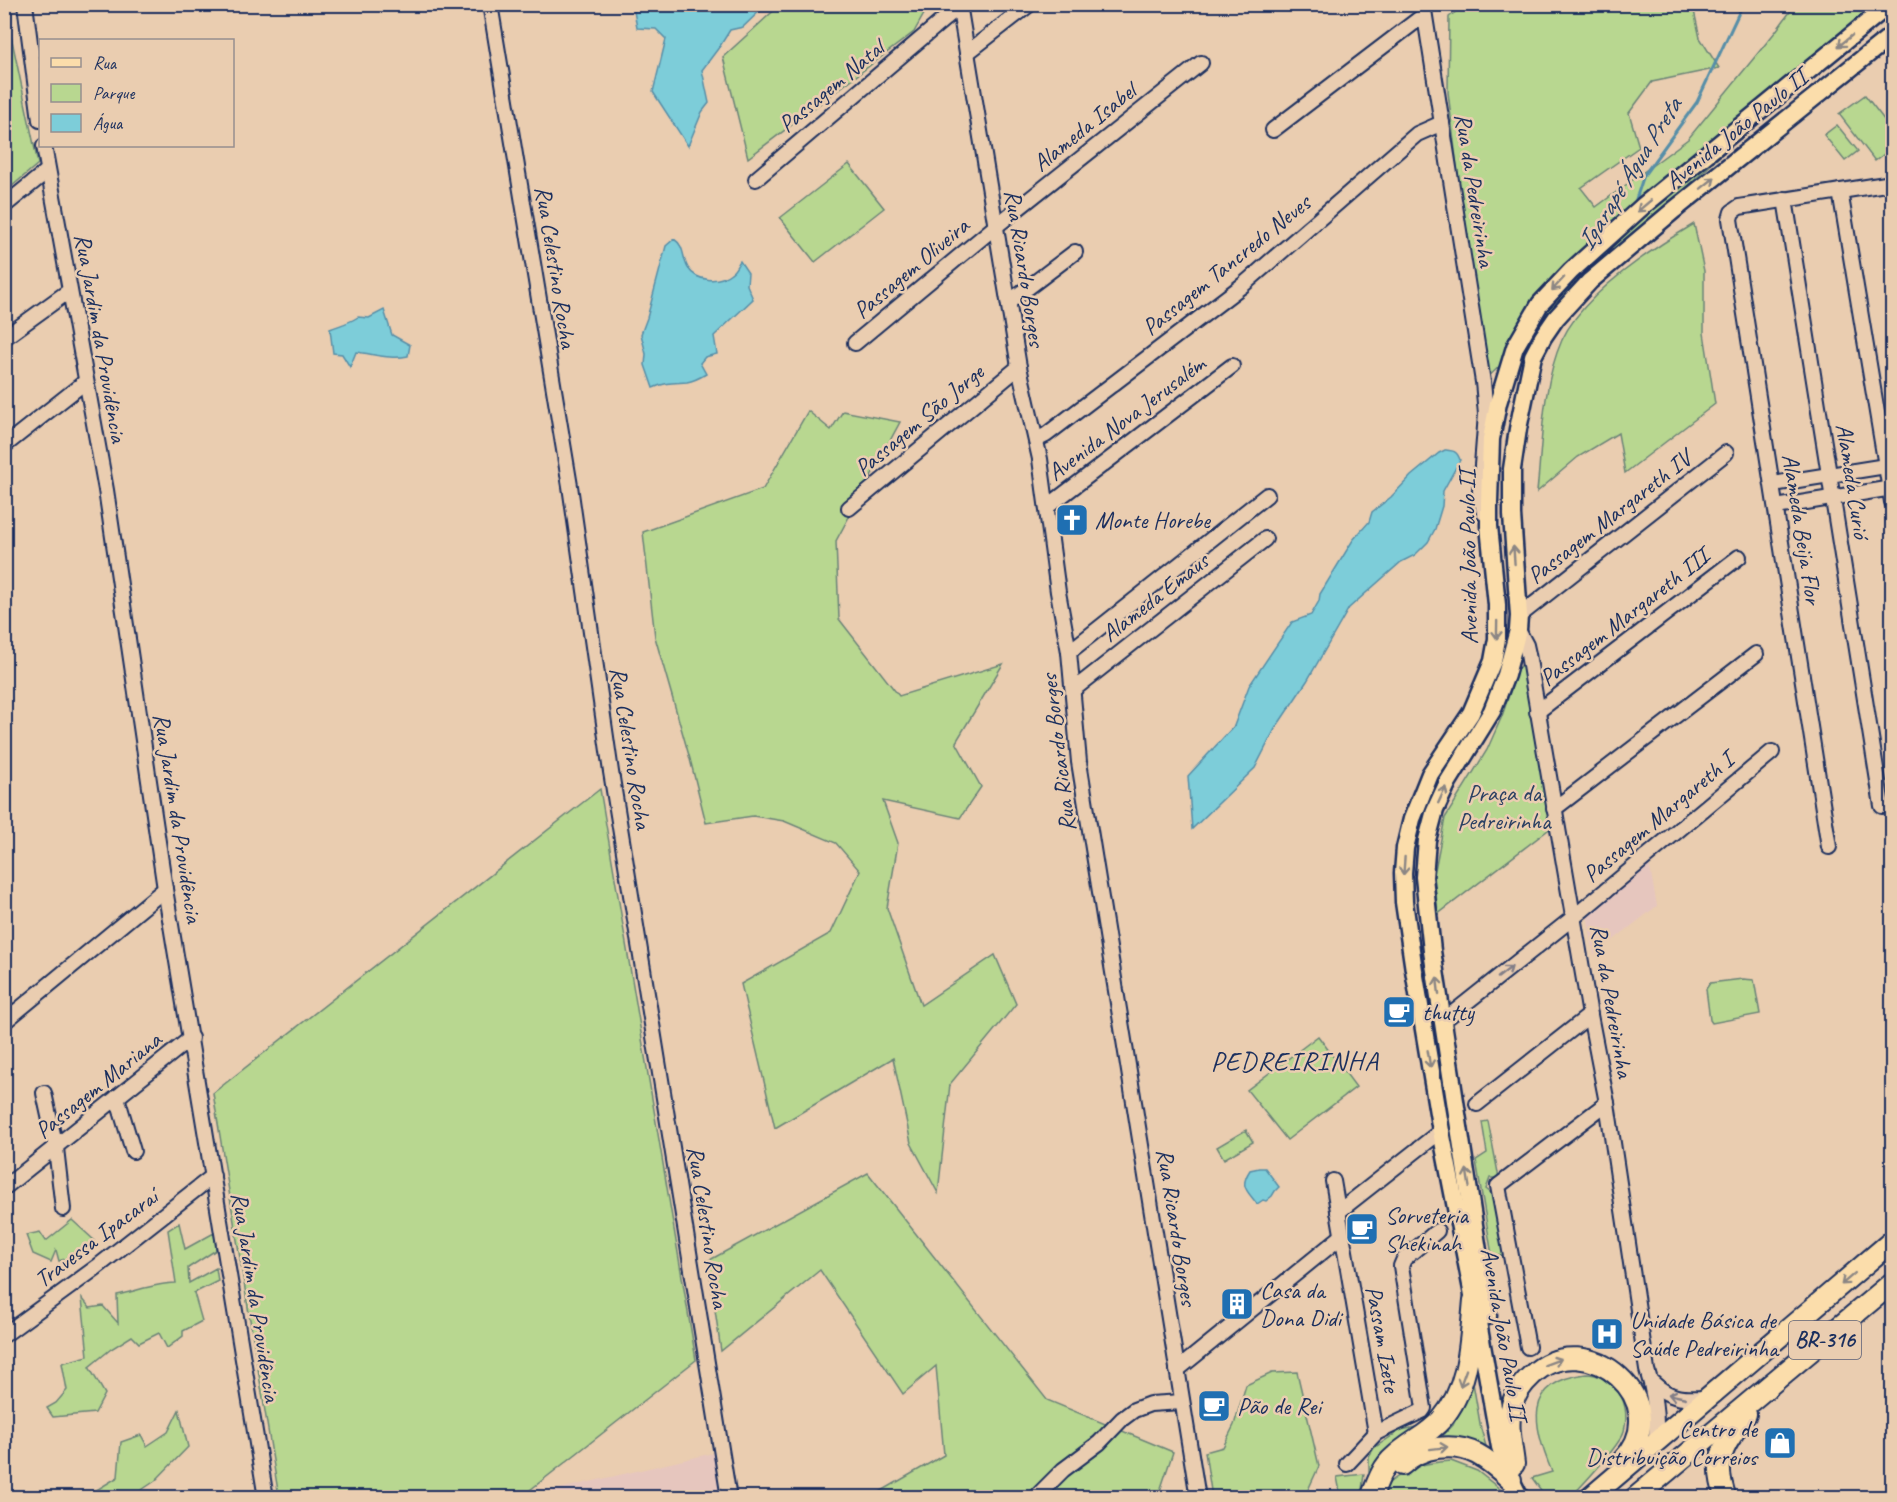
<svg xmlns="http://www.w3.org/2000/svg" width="1897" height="1502" font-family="Caveat,sans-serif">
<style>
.built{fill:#e6c6be}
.green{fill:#b8d790;stroke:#6a8377;stroke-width:1.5}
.water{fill:#7dcdd9;stroke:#568ea8;stroke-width:1.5}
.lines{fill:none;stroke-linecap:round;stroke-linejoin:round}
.stream{stroke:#568ea8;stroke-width:3}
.minor-casing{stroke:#1b2f5e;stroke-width:18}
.major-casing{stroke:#1b2f5e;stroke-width:21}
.highway-casing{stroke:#1b2f5e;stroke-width:24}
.minor{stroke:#eacdb0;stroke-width:14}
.major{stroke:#fbddab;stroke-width:16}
.highway{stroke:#fbddab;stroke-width:20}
.oneway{stroke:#8b8684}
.oneway2{stroke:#827e87}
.labels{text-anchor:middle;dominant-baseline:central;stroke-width:5;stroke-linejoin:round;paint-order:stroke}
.shield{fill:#eacdb0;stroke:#595e77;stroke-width:1.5}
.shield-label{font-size:22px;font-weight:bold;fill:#1b2f5e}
.street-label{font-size:24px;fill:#1b2f5e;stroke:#eacdb0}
.poi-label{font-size:24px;fill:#1b2f5e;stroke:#eacdb0;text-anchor:start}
.park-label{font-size:24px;fill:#2b4063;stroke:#eacdb0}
.water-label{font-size:26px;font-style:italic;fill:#253f6a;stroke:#eacdb0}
.quarter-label{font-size:27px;letter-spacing:1.5px;fill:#1b2f5e;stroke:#eacdb0}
</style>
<rect width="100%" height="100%" fill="#eacdb0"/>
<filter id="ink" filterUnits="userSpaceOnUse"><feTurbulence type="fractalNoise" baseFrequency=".0167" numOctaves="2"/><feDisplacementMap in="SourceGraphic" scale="12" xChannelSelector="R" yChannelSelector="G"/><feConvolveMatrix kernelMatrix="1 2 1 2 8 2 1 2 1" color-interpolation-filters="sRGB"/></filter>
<g filter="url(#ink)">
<g class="built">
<polygon points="1649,863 1657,906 1594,955 1587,914"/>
<polygon points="722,1451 726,1497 525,1497"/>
</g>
<g class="green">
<polygon points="1466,4 1699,5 1694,11 1700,38 1719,68 1652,82 1629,113 1639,147 1581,188 1596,207 1688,139 1776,31 1795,5 1878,5 1483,382 1448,92 1449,17"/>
<polygon points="780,5 929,5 914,32 748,158 723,57"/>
<polygon points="5,7 38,164 5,192 4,192"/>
<polygon points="1865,95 1892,130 1892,148 1875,161 1839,114"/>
<polygon points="1837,125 1858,151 1845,161 1824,135"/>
<polygon points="849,164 884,208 815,262 780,218"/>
<path d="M1694 224 1704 271V333L1715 404 1625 473 1618 433 1578 457 1537 492C1542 443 1542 385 1562 340 1583 294 1652 249 1694 224Z"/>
<polygon points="808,411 831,430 843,411 900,422 836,541 839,619 899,696 1003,664 956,742 981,787 960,818 883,801 898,843 887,908 921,1005 995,955 1016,1004 950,1084 938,1193 911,1143 893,1058 775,1128 741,984 831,933 860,871 836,843 784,821 753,816 706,823 690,759 655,637 643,532 763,489"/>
<polygon points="1524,664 1552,827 1438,914 1434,875 1445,818 1487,750 1502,716 1518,668"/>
<polygon points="600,789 696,1360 521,1497 279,1497 213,1093"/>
<polygon points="1743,979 1754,980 1760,1014 1712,1023 1710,1020 1706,989 1710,983"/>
<polygon points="1318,1036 1356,1087 1287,1140 1247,1090"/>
<polygon points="1488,1121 1499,1178 1490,1178 1486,1189 1496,1197 1505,1256 1492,1255 1476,1160 1487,1153 1482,1122"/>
<polygon points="1246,1130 1253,1142 1224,1159 1217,1147"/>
<polygon points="868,1173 1047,1400 1173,1452 1158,1497 871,1497 944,1455 936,1366 903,1394 820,1270 721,1351 708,1261"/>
<polygon points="72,1220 94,1240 83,1253 59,1261 56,1250 51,1262 33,1254 26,1235 40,1232 46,1241"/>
<path d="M179 1223 185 1249 214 1233 216 1250 188 1268 189 1283 216 1268 218 1281 194 1293 202 1321 183 1331V1336L167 1348 159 1333 139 1343 132 1336 111 1349 89 1367 105 1394 95 1413 53 1417 47 1408 56 1403 67 1390 62 1363 88 1356 82 1298 90 1308 103 1306 118 1323 117 1295C137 1291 156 1283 176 1283L168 1230Z"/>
<polygon points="1297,1372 1319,1466 1308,1490 1311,1497 1212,1497 1205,1452 1223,1447 1234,1425 1246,1385 1272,1373"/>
<path d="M1586 1374C1599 1374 1604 1379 1614 1388 1626 1398 1628 1416 1624 1431 1620 1446 1583 1484 1571 1497H1546L1532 1478 1552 1472C1533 1427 1522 1382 1586 1374Z"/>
<polygon points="1473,1383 1481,1429 1488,1453 1436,1443 1453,1425"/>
<polygon points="179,1410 188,1447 155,1481 131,1497 85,1497 118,1477 121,1442 141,1435 147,1446 168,1432"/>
<polygon points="1431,1424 1376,1470 1369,1472 1369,1456 1374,1448 1401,1430"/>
<path d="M1451 1461 1477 1471 1505 1493 1507 1497 1385 1498 1386 1485C1411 1466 1420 1463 1451 1461Z"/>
<polygon points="1364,1474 1361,1497 1341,1497 1337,1477"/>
</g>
<g class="water">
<polygon points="640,4 766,5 743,27 730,30 720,46 702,70 709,103 702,112 688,146 653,92 666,39 656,29 637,28 634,11"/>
<path d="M674 239C685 246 682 258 688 268 697 282 719 283 731 273 735 271 737 265 740 261L748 273 747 285 753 299 714 336 717 354 705 357 700 363 706 374C701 377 693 381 687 382 674 383 666 382 653 388L645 365 646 354 641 334 647 318 666 246Z"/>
<path d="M384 310 392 335 410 345 408 356C391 360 374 354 356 352L350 367 342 354 333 353 330 329C340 325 349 323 358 317L369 318Z"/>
<path d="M1445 450C1454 451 1457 451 1460 460L1443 491 1442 506 1435 529 1428 542 1415 555 1401 562 1349 608 1307 681 1275 729 1255 768 1192 829 1188 776 1234 726 1249 686 1292 622 1311 615 1319 601 1320 594 1353 540 1369 522 1372 512 1391 497 1411 476 1439 453Z"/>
<path d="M1259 1168H1265L1279 1187 1275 1191 1272 1196 1266 1201 1263 1200 1257 1204C1247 1190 1239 1187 1250 1170Z"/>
</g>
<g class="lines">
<g class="stream">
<polyline points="1634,205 1644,175 1697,102 1743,4"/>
<polyline points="1577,276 1599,261 1610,246"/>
</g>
<defs>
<g id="minor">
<polyline points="25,4 40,120"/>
<polyline points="490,4 570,486 611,772 729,1498"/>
<polyline points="959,4 1019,367 1040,459 1058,592 1069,652 1079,762 1198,1498"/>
<polyline points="1423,4 1483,382 1486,414 1480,491 1484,513"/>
<polyline points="967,53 1030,4"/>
<polyline points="1273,130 1424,15"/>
<polyline points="44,146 106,490 165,889 266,1498"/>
<polyline points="756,179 962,4"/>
<polyline points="1840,191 1892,502"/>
<polyline points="1785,199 1882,806"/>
<polyline points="4,206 47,171"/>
<polyline points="1009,302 1075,252"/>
<polyline points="4,338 69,291"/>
<polyline points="855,343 996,226 1201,63"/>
<polyline points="1036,440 1046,435 1243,285 1417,134 1442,123"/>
<polyline points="4,446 85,382"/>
<polyline points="1773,484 1892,465"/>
<polyline points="1047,507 1232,366"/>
<polyline points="1776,507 1892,488"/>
<polyline points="849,508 1019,367"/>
<polyline points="1519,616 1726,453"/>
<path d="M1518 630 1526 645 1528 654 1590 1015 1607 1103 1647 1370C1655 1393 1657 1417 1656 1441"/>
<polyline points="1069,652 1267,495"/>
<polyline points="1073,690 1265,539"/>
<polyline points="1537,712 1739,557"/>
<polyline points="1554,809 1756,654"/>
<polyline points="1829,847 1730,219 1732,212 1739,207 1892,183"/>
<polyline points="1443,1021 1574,917 1772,752"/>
<polyline points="4,1022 165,889"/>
<polyline points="44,1093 56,1148 63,1209"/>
<polyline points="117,1097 133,1151"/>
<polyline points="1477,1104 1590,1015"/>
<polyline points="1333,1181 1376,1433"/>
<polyline points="4,1188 191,1038"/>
<polyline points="1338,1212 1441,1131"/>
<polyline points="4,1335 97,1267 213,1176"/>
<polyline points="1528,1347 1498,1186 1607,1103"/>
<polyline points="1177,1370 1342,1236"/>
<path d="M1652 1382C1671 1400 1683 1399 1707 1398"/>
<polyline points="1347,1464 1376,1433 1422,1411 1424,1408 1401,1266 1404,1259 1437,1231"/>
<polyline points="1039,1494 1063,1470 1099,1443 1122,1419 1134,1410 1150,1404 1182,1402"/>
</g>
<g id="major">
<polyline points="1488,1316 1432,951 1424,877 1427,840 1435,810 1448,782 1492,711 1506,675 1518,630 1519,616 1512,515 1512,469 1518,429 1533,356 1543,337 1556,318 1590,281 1674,210 1892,35"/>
<polyline points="1520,1498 1511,1480 1500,1447 1474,1300 1441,1131 1414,970 1404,902 1403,873 1405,848 1412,819 1430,774 1471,713 1493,661 1497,639 1497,605 1489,526 1489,502 1491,439 1498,403 1515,347 1540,304 1571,271 1643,206 1890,4"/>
</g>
<g id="highway">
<path d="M1514 1464C1512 1446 1507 1427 1511 1409 1514 1395 1522 1384 1532 1375 1587 1323 1678 1403 1623 1460"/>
<path d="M1402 1465C1421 1446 1454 1442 1477 1454 1490 1461 1500 1470 1511 1480"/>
<path d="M1371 1498C1377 1483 1382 1467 1394 1457 1408 1443 1428 1435 1441 1420 1470 1387 1470 1341 1474 1300"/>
<polyline points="1590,1498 1892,1241"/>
<polyline points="1635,1498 1892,1283"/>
<path d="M1726 1498C1711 1457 1725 1446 1746 1414"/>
</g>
</defs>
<use href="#minor" class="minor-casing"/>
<use href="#major" class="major-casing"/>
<use href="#highway" class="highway-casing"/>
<use href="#minor" class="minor"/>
<use href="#major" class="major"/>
<use href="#highway" class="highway"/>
</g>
<defs><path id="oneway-shaft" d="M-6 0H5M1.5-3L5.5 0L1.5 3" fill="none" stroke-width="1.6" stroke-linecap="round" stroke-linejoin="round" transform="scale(1.5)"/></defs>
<g class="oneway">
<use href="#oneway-shaft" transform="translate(1845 41) rotate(141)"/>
<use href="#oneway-shaft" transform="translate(1708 183) rotate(-39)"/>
<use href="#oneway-shaft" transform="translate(1644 206) rotate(140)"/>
<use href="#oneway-shaft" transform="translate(1558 284) rotate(133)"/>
<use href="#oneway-shaft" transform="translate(1514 555) rotate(-94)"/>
<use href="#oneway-shaft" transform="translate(1497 630) rotate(91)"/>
<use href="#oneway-shaft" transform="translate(1442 795) rotate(-65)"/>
<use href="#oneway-shaft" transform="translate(1404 866) rotate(94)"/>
<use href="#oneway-shaft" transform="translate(1438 986) rotate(-97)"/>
<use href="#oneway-shaft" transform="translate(1429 1059) rotate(81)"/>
<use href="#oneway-shaft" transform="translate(1468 1178) rotate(-99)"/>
<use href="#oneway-shaft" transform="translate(1848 1279) rotate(139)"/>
<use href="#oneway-shaft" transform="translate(1553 1362) rotate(-20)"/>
<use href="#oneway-shaft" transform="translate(1463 1378) rotate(110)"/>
<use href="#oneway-shaft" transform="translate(1439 1448) rotate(-7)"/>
</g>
<g class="oneway2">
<use href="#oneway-shaft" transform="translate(1505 972) rotate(-38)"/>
<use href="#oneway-shaft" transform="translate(1677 1396) rotate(-167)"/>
</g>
</g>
<defs>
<symbol id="church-square" viewBox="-11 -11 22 22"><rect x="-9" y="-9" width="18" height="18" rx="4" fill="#1f6fb2" stroke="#eacdb0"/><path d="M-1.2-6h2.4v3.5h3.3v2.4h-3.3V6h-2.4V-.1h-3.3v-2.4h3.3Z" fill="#fff"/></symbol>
<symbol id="cafe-square" viewBox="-11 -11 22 22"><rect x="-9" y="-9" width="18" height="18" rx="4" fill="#1f6fb2" stroke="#eacdb0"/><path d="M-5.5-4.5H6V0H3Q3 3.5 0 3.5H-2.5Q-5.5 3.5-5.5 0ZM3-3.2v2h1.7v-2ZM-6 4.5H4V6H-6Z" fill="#fff"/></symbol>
<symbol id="building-square" viewBox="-11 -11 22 22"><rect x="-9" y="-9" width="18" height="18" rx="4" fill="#1f6fb2" stroke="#eacdb0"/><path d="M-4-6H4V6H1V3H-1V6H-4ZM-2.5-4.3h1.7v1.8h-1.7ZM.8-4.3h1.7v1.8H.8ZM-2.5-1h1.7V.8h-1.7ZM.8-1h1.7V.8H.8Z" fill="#fff"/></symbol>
<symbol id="hospital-square" viewBox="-11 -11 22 22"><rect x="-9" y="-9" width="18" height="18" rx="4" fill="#1f6fb2" stroke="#eacdb0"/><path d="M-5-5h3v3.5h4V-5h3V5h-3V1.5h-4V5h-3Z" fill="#fff"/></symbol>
<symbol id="shop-square" viewBox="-11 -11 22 22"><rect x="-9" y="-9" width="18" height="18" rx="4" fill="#1f6fb2" stroke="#eacdb0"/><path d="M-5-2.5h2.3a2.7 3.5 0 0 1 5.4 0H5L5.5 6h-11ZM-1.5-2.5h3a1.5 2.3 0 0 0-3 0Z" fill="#fff"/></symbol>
</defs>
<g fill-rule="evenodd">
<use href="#church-square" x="1053" y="501" width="38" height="38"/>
<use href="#cafe-square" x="1380" y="993" width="38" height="38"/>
<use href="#cafe-square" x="1343" y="1210" width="38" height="38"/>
<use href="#building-square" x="1218" y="1285" width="38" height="38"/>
<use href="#hospital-square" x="1588" y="1315" width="38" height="38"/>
<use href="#cafe-square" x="1195" y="1387" width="38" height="38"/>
<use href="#shop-square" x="1761" y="1424" width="38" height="38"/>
</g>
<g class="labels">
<rect class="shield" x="1789" y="1321" width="72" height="38" rx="4.5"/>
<g class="shield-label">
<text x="1825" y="1340">BR-316</text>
</g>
<g class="street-label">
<text transform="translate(831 86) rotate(-40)">Passagem Natal</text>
<text transform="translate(1084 127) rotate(-39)">Alameda Isabel</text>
<text transform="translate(1736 129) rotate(-39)">Avenida João Paulo II</text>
<text transform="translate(1475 190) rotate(81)">Rua da Pedreirinha</text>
<text transform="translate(1226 265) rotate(-39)">Passagem Tancredo Neves</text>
<text transform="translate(556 267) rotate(81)">Rua Celestino Rocha</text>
<text transform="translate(911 268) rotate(-40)">Passagem Oliveira</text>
<text transform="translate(1025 268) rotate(81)">Rua Ricardo Borges</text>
<text transform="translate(101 338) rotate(80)">Rua Jardim da Providência</text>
<text transform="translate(1126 418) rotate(-37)">Avenida Nova Jerusalém</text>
<text transform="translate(919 420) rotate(-40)">Passagem São Jorge</text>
<text transform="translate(1853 481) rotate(81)">Alameda Curió</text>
<text transform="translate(1609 517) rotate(-38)">Passagem Margareth IV</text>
<text transform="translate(1802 529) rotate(81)">Alameda Beija Flor</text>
<text transform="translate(1468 557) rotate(-91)">Avenida João Paulo II</text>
<text transform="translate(1155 597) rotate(-38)">Alameda Emaus</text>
<text transform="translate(1624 617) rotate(-38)">Passagem Margareth III</text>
<text transform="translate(631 748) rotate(81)">Rua Celestino Rocha</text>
<text transform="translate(1058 753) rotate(-97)">Rua Ricardo Borges</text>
<text transform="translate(1658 817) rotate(-40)">Passagem Margareth I</text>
<text transform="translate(178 818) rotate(81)">Rua Jardim da Providência</text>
<text transform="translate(1612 1001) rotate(80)">Rua da Pedreirinha</text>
<text transform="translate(98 1085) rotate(-39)">Passagem Mariana</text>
<text transform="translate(708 1227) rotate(81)">Rua Celestino Rocha</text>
<text transform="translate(1177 1227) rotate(81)">Rua Ricardo Borges</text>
<text transform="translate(96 1238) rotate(-37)">Travessa Ipacaraí</text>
<text transform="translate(256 1297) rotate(81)">Rua Jardim da Providência</text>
<text transform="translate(1504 1334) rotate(80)">Avenida João Paulo II</text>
<text transform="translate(1383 1339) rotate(80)">Passam Izete</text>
</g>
<g class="poi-label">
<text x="1095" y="520">Monte Horebe</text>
<text x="1422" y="1012">thutty</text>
<text x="1385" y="1215">Sorveteria<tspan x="1385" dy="28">Shekinah</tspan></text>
<text x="1260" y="1290">Casa da<tspan x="1260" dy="28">Dona Didi</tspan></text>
<text x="1630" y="1320">Unidade Básica de<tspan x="1630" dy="28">Saúde Pedreirinha</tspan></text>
<text x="1237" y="1406">Pão de Rei</text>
<text x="1757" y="1429" text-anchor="end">Centro de<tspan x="1757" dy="28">Distribuição Correios</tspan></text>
</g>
<g class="park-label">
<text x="1504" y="793">Praça da<tspan x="1504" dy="28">Pedreirinha</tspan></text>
</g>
<g class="water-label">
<text transform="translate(1629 174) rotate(-58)">Igarapé Água Preta</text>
</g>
<g class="quarter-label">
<text x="1295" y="1061">PEDREIRINHA</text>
</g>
</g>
<rect width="1897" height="1502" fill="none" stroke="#eacdb0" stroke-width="24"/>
<rect x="12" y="12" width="1873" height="1478" fill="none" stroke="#1b2f5e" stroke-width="2" filter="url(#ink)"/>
<rect x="39" y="39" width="195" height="108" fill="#eacdb0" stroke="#978e8f" stroke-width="1.5"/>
<rect x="51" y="58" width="30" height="9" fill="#fbddab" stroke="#978e8f" stroke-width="1.5"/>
<text x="93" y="69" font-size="18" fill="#1b2f5e">Rua</text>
<rect x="51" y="84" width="30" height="18" fill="#b8d790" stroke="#978e8f" stroke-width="1.5"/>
<text x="93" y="99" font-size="18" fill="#1b2f5e">Parque</text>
<rect x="51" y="114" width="30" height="18" fill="#7dcdd9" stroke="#978e8f" stroke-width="1.5"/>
<text x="93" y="129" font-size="18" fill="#1b2f5e">Água</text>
</svg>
